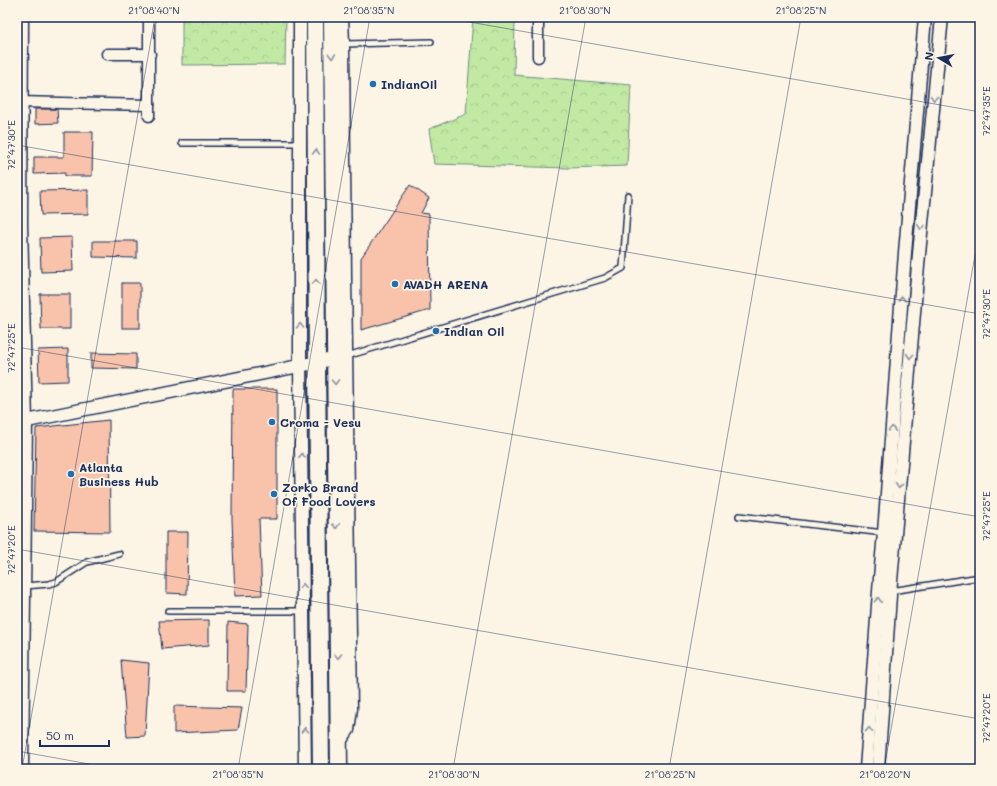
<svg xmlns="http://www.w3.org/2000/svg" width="997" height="786" font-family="Mali,sans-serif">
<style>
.forest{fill:url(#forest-crowns);stroke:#6e8c81}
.building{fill:#f8c3aa;stroke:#1b2f5e}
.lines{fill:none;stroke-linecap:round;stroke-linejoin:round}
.service-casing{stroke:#1b2f5e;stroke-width:8}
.minor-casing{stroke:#1b2f5e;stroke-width:13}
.tertiary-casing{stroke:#1b2f5e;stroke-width:15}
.primary-casing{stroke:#1b2f5e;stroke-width:19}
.service{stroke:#fcf5e5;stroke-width:5}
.minor{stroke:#fcf5e5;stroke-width:10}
.tertiary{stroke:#fcf5e5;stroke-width:12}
.primary{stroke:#fcf5e5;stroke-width:16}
.oneway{stroke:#8c92a2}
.ticks{fill:none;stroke:#1b2f5e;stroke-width:1;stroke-opacity:0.45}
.poi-dot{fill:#1f6fb2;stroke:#fcf5e5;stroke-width:1.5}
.labels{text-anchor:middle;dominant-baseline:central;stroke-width:3.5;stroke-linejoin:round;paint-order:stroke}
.poi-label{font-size:12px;font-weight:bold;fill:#1b2f5e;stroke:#fcf5e5;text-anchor:start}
.neatline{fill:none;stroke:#1b2f5e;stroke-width:1.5}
.ticks-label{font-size:10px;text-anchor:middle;fill:#1b2f5e}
</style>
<defs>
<pattern id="forest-crowns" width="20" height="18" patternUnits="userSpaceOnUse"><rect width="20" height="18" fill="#c2e9a4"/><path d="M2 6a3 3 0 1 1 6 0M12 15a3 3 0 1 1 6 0" fill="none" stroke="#a6c890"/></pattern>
</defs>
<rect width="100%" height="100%" fill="#fcf5e5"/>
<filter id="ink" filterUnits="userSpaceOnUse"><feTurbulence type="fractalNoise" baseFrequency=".025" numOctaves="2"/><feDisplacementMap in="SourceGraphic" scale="8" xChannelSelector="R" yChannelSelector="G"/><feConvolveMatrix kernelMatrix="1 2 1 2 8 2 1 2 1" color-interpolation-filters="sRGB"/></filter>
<g filter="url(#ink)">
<g class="forest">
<polygon points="182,17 286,17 285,64 182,65"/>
<polygon points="473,17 515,17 514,75 631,85 627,166 568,168 434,164 429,129 466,114"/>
</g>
<g class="building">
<polygon points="35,109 57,109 58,123 35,124"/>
<polygon points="64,132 93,132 92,176 65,176 65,173 34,174 34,157 64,157"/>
<polygon points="410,185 429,198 421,213 429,214 430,310 361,330 361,258"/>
<polygon points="88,190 88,214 41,215 40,191"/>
<polygon points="72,237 73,271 41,272 40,238"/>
<polygon points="93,241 137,241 137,258 93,257"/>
<rect x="122" y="283" width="18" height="45"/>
<polygon points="40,294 70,294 70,329 41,329"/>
<polygon points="68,349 68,381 39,382 38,350"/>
<polygon points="91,353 136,354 136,369 91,368"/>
<polygon points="233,389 277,389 277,519 259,519 262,595 235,596 232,519"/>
<polygon points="109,420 110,532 34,531 36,428"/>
<polygon points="166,532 188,532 187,594 166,593"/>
<polygon points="209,620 209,645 162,649 159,621"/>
<polygon points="228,622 248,624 246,691 227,691"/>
<polygon points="121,660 149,663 145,736 127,737"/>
<polygon points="174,706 242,708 238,730 174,733"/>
</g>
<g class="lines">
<defs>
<g id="service">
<polyline points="344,44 431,42"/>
<polyline points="182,143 299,143"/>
<polyline points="347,356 605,278 623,268 628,195"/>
<polyline points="739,516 884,533"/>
<polyline points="25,586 49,584 56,582 87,562 119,554"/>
<polyline points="891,591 980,577"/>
<polyline points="168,611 303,611"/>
</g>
<g id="minor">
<polyline points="149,17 149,116"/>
<polyline points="107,54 150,54"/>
<polyline points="538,57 538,17"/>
<polyline points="17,102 149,105"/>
</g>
<g id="tertiary">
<polyline points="22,17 21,224 26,422 22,769"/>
<polyline points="300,17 300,365 305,769"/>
<polyline points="17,423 343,357"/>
<polyline points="338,744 348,730 351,709 345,277 343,44 342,17"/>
<polyline points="866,769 880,578 884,533 905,253 925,17"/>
<polyline points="878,769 891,581 919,254 942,17"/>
</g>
<g id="primary">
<polyline points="315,17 317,361 321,769"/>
<polyline points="332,17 339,769"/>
</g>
</defs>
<use href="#service" class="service-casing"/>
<use href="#minor" class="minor-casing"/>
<use href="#tertiary" class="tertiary-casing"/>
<use href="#primary" class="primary-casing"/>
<use href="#service" class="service"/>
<use href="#minor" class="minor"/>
<use href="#tertiary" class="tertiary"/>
<use href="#primary" class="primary"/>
</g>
<defs><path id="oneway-chevron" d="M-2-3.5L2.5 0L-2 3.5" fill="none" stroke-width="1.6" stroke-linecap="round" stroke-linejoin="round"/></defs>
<g class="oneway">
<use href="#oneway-chevron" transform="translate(332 56) rotate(90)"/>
<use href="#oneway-chevron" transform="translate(934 98) rotate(95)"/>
<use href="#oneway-chevron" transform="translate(316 152) rotate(-90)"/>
<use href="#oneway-chevron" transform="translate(921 227) rotate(96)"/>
<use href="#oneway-chevron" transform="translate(316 282) rotate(-90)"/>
<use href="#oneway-chevron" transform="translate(902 299) rotate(-86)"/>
<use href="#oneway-chevron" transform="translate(300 326) rotate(-90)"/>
<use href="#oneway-chevron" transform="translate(910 356) rotate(95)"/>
<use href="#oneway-chevron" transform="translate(335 382) rotate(89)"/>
<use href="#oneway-chevron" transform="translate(892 429) rotate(-86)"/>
<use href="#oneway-chevron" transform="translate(302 456) rotate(-91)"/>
<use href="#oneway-chevron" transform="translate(899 486) rotate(95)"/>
<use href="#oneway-chevron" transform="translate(336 526) rotate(89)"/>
<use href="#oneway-chevron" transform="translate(303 586) rotate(-91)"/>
<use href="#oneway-chevron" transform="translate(878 600) rotate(-86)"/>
<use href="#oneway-chevron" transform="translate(338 656) rotate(89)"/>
<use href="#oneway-chevron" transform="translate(305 730) rotate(-91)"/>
<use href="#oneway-chevron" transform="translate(869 730) rotate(-86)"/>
</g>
</g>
<path class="ticks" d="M441 17 980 112M17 145 980 314M17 347 980 517M17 549 980 719M17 751 117 769M22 769 155 17M238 769 370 17M453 769 586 17M669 769 801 17M884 769 980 227"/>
<g class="poi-dot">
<circle cx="373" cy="84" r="4"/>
<circle cx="395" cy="284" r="4"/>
<circle cx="436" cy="331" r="4"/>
<circle cx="272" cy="422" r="4"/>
<circle cx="71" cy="474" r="4"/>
<circle cx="274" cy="494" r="4"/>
</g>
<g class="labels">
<g class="poi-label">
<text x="381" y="84">IndianOil</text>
<text x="403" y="284">AVADH ARENA</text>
<text x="444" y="331">Indian Oil</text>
<text x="280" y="422">Croma - Vesu</text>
<text x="79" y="467">Atlanta<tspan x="79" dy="14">Business Hub</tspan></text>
<text x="282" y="487">Zorko Brand<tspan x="282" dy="14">Of Food Lovers</tspan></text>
</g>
</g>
<rect width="997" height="786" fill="none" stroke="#fcf5e5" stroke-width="44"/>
<g transform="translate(939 58) rotate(280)" stroke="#fcf5e5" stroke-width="3" paint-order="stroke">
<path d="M0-3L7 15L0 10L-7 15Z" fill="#1b2f5e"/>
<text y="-6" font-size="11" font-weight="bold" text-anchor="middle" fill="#1b2f5e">N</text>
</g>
<path d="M40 740v6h69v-6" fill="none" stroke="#1b2f5e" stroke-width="2"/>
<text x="46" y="740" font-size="12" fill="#1b2f5e" stroke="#fcf5e5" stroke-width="3" paint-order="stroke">50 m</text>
<rect x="22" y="22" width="953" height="742" class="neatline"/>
<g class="ticks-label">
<text x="154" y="14">21°08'40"N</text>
<text x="369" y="14">21°08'35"N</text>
<text x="585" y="14">21°08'30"N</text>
<text x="801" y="14">21°08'25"N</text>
<text transform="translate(986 111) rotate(-90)" y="4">72°47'35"E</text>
<text transform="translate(11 145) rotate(-90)" y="4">72°47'30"E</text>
<text transform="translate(986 314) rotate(-90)" y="4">72°47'30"E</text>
<text transform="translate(11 348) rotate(-90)" y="4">72°47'25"E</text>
<text transform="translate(986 516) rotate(-90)" y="4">72°47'25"E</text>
<text transform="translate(11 550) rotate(-90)" y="4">72°47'20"E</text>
<text transform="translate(986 718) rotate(-90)" y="4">72°47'20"E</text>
<text x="238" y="778">21°08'35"N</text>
<text x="454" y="778">21°08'30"N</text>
<text x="670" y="778">21°08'25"N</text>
<text x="885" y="778">21°08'20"N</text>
</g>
</svg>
